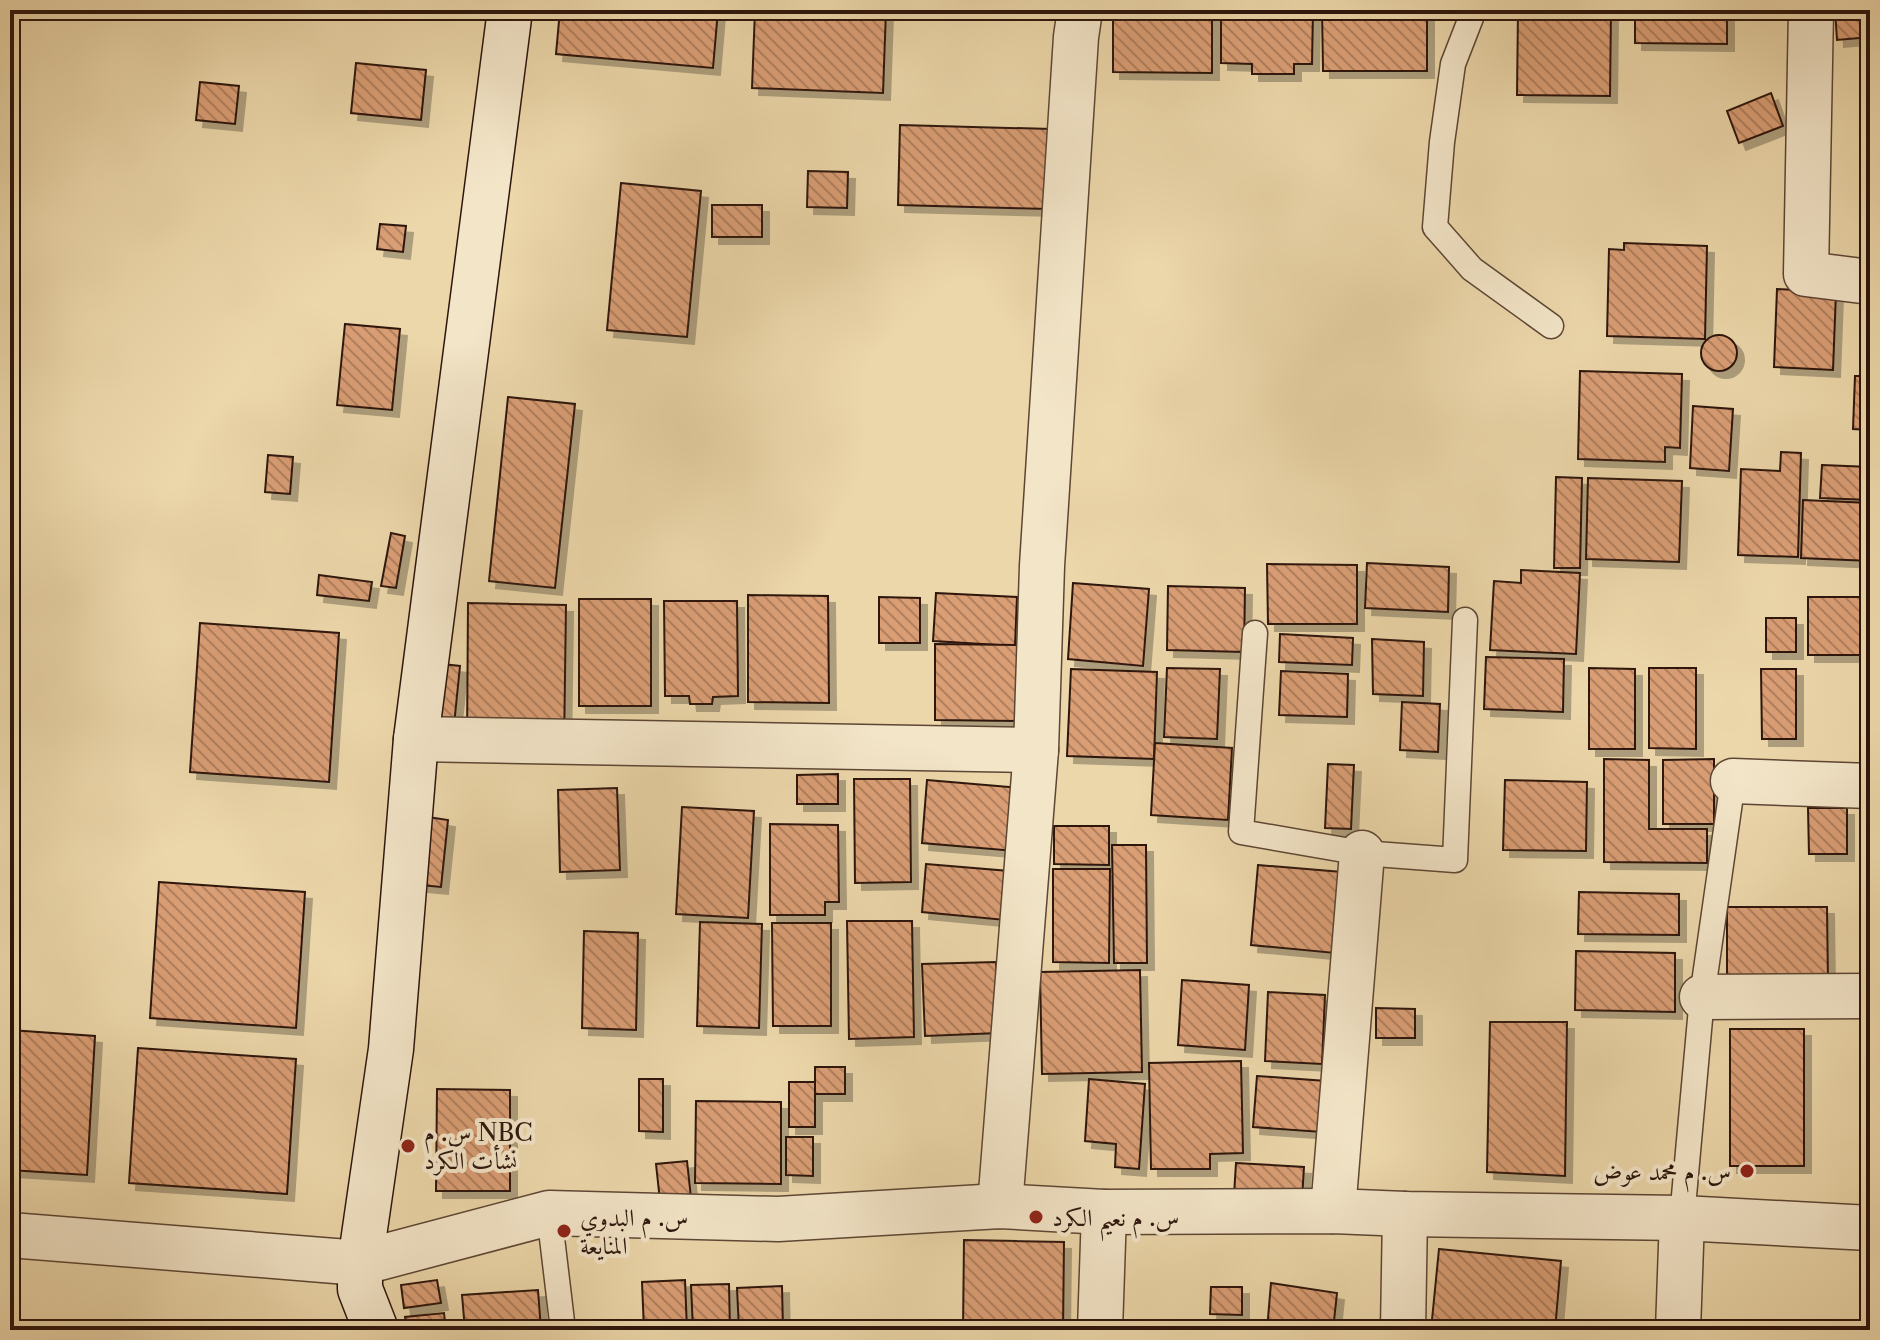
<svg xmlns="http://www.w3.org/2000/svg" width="1880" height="1340" font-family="'Libre Caslon Text',Amiri,serif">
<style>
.building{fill:url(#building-back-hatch);stroke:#2d160c;stroke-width:2;filter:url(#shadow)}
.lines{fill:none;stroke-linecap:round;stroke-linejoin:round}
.lane-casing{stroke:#5d4634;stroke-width:27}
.street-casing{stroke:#5d4634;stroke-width:47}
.secondary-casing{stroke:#2d160c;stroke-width:47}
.lane{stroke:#f3e5c8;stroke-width:24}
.street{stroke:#f3e5c8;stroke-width:44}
.secondary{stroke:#f3e5c8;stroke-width:44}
.poi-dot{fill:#8f2418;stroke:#f3e5c8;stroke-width:3}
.labels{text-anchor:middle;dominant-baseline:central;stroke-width:8;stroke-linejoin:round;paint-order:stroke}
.poi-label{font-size:24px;fill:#2d160c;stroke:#f3e5c8;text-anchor:start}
</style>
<defs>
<pattern id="building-back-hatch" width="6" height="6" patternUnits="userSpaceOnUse" patternTransform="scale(2)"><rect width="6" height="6" fill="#da9e75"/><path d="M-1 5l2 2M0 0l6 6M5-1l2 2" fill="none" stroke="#b1805e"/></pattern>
<filter id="shadow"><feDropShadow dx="7" dy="7" stdDeviation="0" flood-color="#0004"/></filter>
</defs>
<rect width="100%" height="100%" fill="#ecd7aa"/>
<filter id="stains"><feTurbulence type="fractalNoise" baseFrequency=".0025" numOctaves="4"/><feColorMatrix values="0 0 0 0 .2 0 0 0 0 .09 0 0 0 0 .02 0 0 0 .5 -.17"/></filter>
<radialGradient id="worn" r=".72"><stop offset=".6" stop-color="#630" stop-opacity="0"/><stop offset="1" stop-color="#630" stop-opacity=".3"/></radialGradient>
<g class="building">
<polygon points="560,10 718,10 713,68 556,54"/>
<polygon points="755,10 886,10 883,93 752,88"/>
<polygon points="1113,10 1212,10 1212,73 1113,72"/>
<polygon points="1221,10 1313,10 1312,64 1294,64 1294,74 1252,74 1252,64 1221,63"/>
<polygon points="1322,10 1427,10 1427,71 1323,71"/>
<polygon points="1518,10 1611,10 1610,96 1517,95"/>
<polygon points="1635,10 1727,10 1727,44 1635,43"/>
<polygon points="1835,10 1870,10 1870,37 1837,40"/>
<polygon points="356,63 426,70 421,120 351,113"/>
<polygon points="200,82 239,86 235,124 196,120"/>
<polygon points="1771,93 1783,126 1739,143 1727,111"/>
<polygon points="900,125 1051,129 1049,209 898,205"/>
<polygon points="808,171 848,172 847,208 807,207"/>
<polygon points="621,183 701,191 687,337 607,330"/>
<rect x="712" y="205" width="50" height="32"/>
<polygon points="380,224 406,226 403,252 377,249"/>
<polygon points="1624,243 1707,246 1705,339 1607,336 1609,249 1624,250"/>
<polygon points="1777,289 1836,292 1833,370 1774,367"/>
<polygon points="345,324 400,329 392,410 337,405"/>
<circle cx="1719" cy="353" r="18"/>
<polygon points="1580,371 1682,374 1680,448 1665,447 1665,462 1578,459"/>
<polygon points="1855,376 1870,376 1870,430 1853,429"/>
<polygon points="508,397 575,404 555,588 489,581"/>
<polygon points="1693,406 1733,409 1729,471 1690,468"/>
<polygon points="1781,452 1801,453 1798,557 1738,555 1741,469 1780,471"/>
<polygon points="268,455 293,457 290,494 265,492"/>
<polygon points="1822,465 1870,467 1870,500 1820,498"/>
<polygon points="1556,477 1582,478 1580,568 1554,568"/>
<polygon points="1588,478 1682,481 1679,562 1586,559"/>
<polygon points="1803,500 1870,503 1870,561 1801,558"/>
<polygon points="391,533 405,536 396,588 381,586"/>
<polygon points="1367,563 1449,567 1448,612 1365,608"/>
<polygon points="1267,564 1357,565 1357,624 1268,624"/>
<polygon points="1521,570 1580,573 1576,654 1490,650 1494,581 1521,583"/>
<polygon points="319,575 372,582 369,601 317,595"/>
<polygon points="1073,583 1149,589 1143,666 1068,659"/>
<polygon points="1168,586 1245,588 1244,652 1167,650"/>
<polygon points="936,593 1017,597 1015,646 933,641"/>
<polygon points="748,595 828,596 829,703 748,702"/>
<polygon points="879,597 920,598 920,643 879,643"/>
<rect x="1808" y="597" width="62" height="58"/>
<rect x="579" y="599" width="72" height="107"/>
<polygon points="664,601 737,601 738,696 713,697 712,704 690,704 689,696 665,696"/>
<polygon points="468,603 566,605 564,747 467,746"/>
<rect x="1766" y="618" width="30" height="34"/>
<polygon points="200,623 339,633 329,782 190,772"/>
<polygon points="1280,634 1353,638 1352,665 1279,662"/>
<polygon points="1372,639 1424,642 1423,696 1373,694"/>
<polygon points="935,644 1021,645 1020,721 935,720"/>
<polygon points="1486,657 1564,659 1563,712 1484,709"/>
<polygon points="442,664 460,666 454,725 436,724"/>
<polygon points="1167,668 1220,669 1217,739 1164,737"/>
<polygon points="1589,668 1635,669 1635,749 1589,749"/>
<polygon points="1649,668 1696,668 1696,749 1649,748"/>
<polygon points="1071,669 1157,672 1154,759 1067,756"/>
<polygon points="1761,669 1796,669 1796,739 1762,739"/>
<polygon points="1281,671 1348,674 1347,717 1279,715"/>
<polygon points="1402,702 1440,704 1438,752 1400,750"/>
<polygon points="1155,743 1232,748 1228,820 1151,815"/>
<polygon points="1604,759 1649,760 1649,829 1707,829 1707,863 1604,862"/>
<polygon points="1714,759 1714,824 1663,824 1663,760"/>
<polygon points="1328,764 1354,765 1351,829 1325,828"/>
<polygon points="838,774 838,804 797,804 797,775"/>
<polygon points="854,779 910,779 911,882 855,883"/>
<polygon points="927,780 1021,788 1015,851 922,843"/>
<polygon points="1505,780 1587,782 1586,851 1503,850"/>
<polygon points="617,788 620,870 560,872 558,790"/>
<polygon points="682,807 754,811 748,918 676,914"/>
<polygon points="1808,808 1847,808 1847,854 1809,854"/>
<polygon points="428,817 448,820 441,887 421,885"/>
<polygon points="770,824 838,825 839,902 825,902 825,915 770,915"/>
<polygon points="1054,826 1109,826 1109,865 1054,864"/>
<polygon points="1112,845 1146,845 1147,963 1114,963"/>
<polygon points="926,864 1009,871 1005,920 922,912"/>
<polygon points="1258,865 1342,872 1335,953 1251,945"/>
<polygon points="1053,869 1110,869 1109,963 1053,962"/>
<polygon points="159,882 305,892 296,1028 150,1018"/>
<polygon points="1579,892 1679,894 1679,935 1578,934"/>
<polygon points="1727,907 1827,907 1828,983 1727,983"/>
<polygon points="847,921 912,921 914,1037 849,1039"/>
<polygon points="700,922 762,924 759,1028 697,1026"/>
<polygon points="772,923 831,923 831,1026 773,1026"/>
<polygon points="584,931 638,933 636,1030 582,1028"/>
<polygon points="1576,951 1675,953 1675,1012 1575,1010"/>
<polygon points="996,962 999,1033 925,1036 922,964"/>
<polygon points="1140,970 1142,1072 1042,1074 1040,972"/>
<polygon points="1182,980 1249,985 1245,1050 1178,1045"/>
<polygon points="1268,992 1325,995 1322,1064 1265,1061"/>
<polygon points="1376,1008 1415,1009 1415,1038 1376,1038"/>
<polygon points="1490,1022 1567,1022 1565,1176 1487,1172"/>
<rect x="1730" y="1029" width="74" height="137"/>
<polygon points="10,1030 95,1036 87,1175 10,1170"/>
<polygon points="138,1048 296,1059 287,1194 129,1183"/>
<polygon points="1241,1061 1243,1153 1210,1154 1210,1169 1151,1169 1149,1063"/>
<rect x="815" y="1067" width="30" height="27"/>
<polygon points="1257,1076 1326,1081 1322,1132 1253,1127"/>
<polygon points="639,1079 663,1079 663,1132 639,1131"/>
<polygon points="1089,1079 1145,1084 1139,1169 1115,1167 1116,1144 1085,1141"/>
<rect x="789" y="1082" width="26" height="45"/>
<polygon points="437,1089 510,1090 510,1191 436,1191"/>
<polygon points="696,1101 781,1102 781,1184 695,1183"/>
<polygon points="786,1137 813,1137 813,1176 786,1175"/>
<polygon points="687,1161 691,1198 660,1201 656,1164"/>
<polygon points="1236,1163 1304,1167 1302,1199 1234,1195"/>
<polygon points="964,1240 1064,1242 1063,1330 963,1330"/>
<polygon points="1439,1249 1561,1261 1555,1330 1431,1330"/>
<polygon points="437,1280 441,1303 404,1308 401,1285"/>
<polygon points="685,1280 687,1330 644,1330 642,1282"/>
<polygon points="1271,1283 1337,1293 1333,1330 1267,1330"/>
<polygon points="729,1284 730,1330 693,1330 691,1285"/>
<polygon points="782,1286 783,1330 739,1330 737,1288"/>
<polygon points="1211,1287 1242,1287 1242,1315 1210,1314"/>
<polygon points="538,1290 541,1330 465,1330 462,1295"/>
<polygon points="444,1313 446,1330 407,1330 405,1317"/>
</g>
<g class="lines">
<defs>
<g id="lane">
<polyline points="1474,10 1453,64 1442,142 1435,227 1472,269 1551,326"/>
<polyline points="1255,633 1241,832 1362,853 1455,860 1465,620"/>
<polyline points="549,1213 563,1330"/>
<polyline points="1682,1218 1702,997 1733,781"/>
</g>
<g id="street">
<polyline points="1811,10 1806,274 1870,282"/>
<polyline points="416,739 1036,750"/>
<polyline points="1733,781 1870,786"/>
<polyline points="1702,997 1870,996"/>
<polyline points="1000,1206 1036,750 1042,566 1076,37 1080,10"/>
<polyline points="1333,1211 1362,853"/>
<polyline points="10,1235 360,1263 549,1213 778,1219 1000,1206 1104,1212 1333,1211 1405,1214 1682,1218 1870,1228"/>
<polyline points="1100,1330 1104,1212"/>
<polyline points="1403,1330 1405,1214"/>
<polyline points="1678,1330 1682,1218"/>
</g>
<polyline id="secondary" points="376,1330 360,1289 360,1263 391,1049 416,739 510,10"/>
</defs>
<use href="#lane" class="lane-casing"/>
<use href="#street" class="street-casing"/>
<use href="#secondary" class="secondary-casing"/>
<use href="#lane" class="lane"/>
<use href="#street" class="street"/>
<use href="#secondary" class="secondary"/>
</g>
<g class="poi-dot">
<circle cx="408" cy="1146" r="8"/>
<circle cx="1747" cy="1171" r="8"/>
<circle cx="1036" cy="1217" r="8"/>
<circle cx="564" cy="1231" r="8"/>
</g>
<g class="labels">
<g class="poi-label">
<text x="424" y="1132">س. م NBC<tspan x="424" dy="28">نشأت الكرد</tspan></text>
<text x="1731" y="1171" text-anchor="end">س. م محمد عوض</text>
<text x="580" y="1217">س. م البدوي<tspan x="580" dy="28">المنايعة</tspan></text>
<text x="1052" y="1217">س. م نعيم الكرد</text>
</g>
</g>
<rect width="1880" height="1340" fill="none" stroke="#ecd7aa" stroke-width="40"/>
<rect x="12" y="12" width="1856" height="1316" fill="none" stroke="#2d160c" stroke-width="4"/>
<rect x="20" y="20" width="1840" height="1300" fill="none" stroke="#2d160c" stroke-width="2"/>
<rect width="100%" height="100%" filter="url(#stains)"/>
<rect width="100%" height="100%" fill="url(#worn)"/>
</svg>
